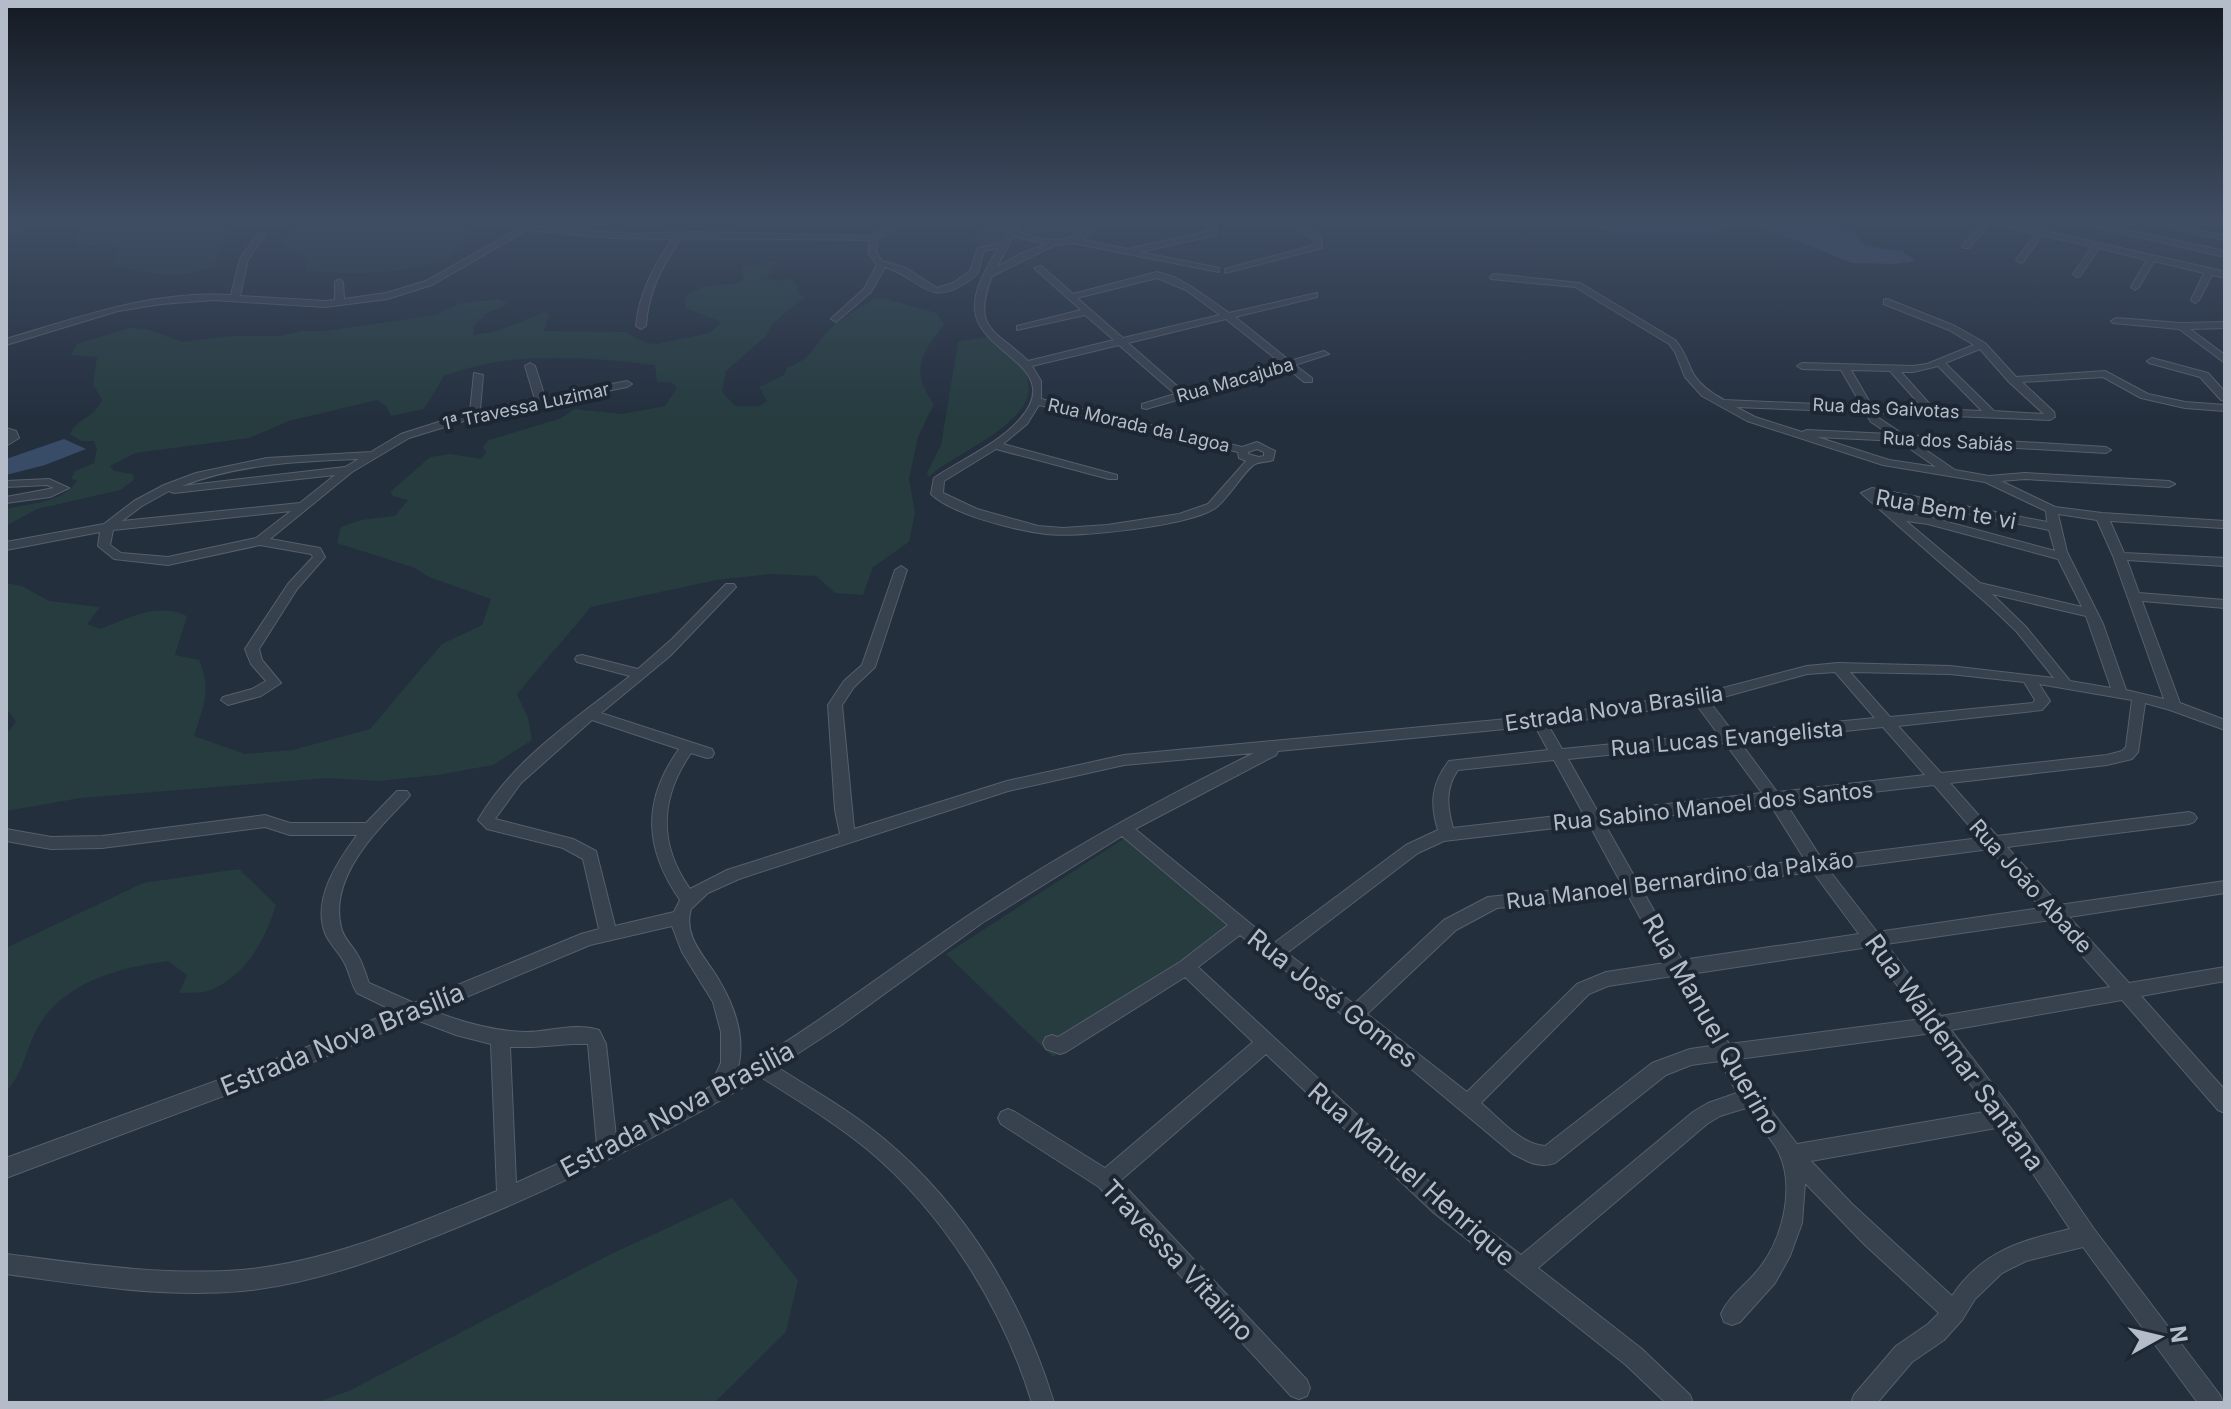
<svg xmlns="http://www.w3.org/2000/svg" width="2231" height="1409" font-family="Inter,sans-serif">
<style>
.green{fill:#263c3f}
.water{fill:#394c67}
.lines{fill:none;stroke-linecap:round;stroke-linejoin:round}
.minor-casing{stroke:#565f6c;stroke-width:2}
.minor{fill:#38414e;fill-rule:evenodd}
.labels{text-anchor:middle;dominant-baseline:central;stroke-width:8;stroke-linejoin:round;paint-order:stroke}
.far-street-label{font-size:18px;fill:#b4bcc9;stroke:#1d2633}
.street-label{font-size:22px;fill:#b4bcc9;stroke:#1d2633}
.near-street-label{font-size:26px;fill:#b4bcc9;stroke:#1d2633}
</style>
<rect width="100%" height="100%" fill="#242f3e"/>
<g class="green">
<path d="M6 220H503L468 232C466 237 463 246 459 249 430 277 345 274 307 271L305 258 285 249 283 240 293 227C271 219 251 224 229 231L214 266C183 281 143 272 110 266L120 248 77 245 76 238 81 231C55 228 29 226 6 238Z"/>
<polygon points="980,220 1013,220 999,243 974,244"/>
<path d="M1022 220H1085L1088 224C1075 245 1040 242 1020 231Z"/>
<path d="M777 261 766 278 776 281 791 279 797 285 798 293 805 297 773 323 765 337 726 371 722 392 735 406H759L767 401 759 387 784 375 787 368C813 358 812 348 830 329 839 319 860 309 873 299H886L937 313 944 325C920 355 910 370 934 404L918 437 909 479 915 513 909 542 873 567 863 595 835 593 816 576 771 574 716 580 591 607 517 694 528 718 532 740 493 765 437 775 378 781 327 778 80 798 6 811V734L16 722 6 708V583L22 586 49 601 100 607 87 624 100 629C129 618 157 602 187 616L175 655 199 660C212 691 203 707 194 736L245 754 293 750 370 729 442 644 482 625 491 599 429 577 415 568 337 543 341 527 361 520 395 516 408 500 393 496 390 492 430 457 450 454 481 459 486 453 483 446 489 440 559 419 575 409 622 414 665 406 677 388 671 382H657L655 365C587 357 510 350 444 376L424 409 391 416 386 406 377 400 289 421 249 438 135 453 110 466 114 471 133 474 134 480 120 490 37 509 6 526V509C29 503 64 503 77 480L71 479 75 471 94 463 97 449 94 441H81L70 434C78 417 93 419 102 400L93 384 97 357 71 355 77 344 129 328 147 329 182 342 231 336H280L302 331H326L435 315 461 303 500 299 508 304 485 314 473 327 474 335 497 331 545 312 549 316 544 331 625 332 646 343 657 344 710 333 721 322 685 308V297L702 287 737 283 744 278 742 267Z"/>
<path d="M987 337C997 345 1012 354 1020 365 1059 417 955 450 929 477L927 473 941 445 958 342Z"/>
<polygon points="1137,830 1247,927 1053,1057 946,954"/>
<path d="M239 869 276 905C265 940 247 974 211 990 202 994 188 992 179 993L187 975 168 961C116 968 56 984 33 1037 24 1058 22 1074 6 1092V948L143 883Z"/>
<polygon points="732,1198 798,1280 786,1332 714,1403 315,1403 349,1391 609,1255"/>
</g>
<g class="water">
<polygon points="1648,220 1800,220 1853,232 1866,246 1902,251 1915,261 1895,264 1852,263 1780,234 1742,224 1719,231 1624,234 1587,225 1647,225"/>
<polygon points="64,439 86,449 45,465 6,475 6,459"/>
</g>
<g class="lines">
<defs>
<g id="minor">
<path d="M534 220H543L534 226 634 234 697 232 872 236 884 228 891 220H899L890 232 878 239 876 252 882 261 906 268 937 288 953 283 970 271 978 248 1001 243 1014 220H1022L1016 231C1039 241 1071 247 1089 225L1086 220H1094L1097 225 1089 235 1082 240 1128 249 1209 231V228L1198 220H1207L1217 227 1216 235 1140 252 1219 268V272L1072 243 1055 245 992 276C971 330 995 329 1028 361L1114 340 1085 315 1017 330V326L1081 310 1034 268 1041 266 1073 294 1157 272 1174 277 1192 287 1229 313 1317 293V297L1235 317 1290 361 1324 351 1329 354 1295 365 1312 378V382H1304L1287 368 1146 409 1142 408V404L1175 394 1119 345 1032 366 1041 381V399L1242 447 1257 442 1275 451 1273 460C1268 462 1259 462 1255 464 1245 469 1227 501 1214 509 1187 526 1078 538 1046 534 1015 530 953 515 931 494L934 478C962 459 997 445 1020 419 1066 367 978 354 975 310 973 289 988 266 998 248L984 251C981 257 981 264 979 270 977 276 971 280 965 283 929 308 919 277 885 267L871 292 836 322 831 319 833 317 864 289 877 265 868 252 870 240 681 238C662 266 648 292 646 326L641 329 636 326C639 293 654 266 672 239L613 238 527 230 432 285 387 299 325 307 214 300 161 304 118 311 6 345V339C80 317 153 290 231 295L240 259 258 233H261L265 235 248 259 240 296 325 301 335 300V282L339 279 343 282 344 299 386 293 426 281ZM1013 236 1046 244 1020 254 997 267ZM1157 278 1186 290 1220 315 1123 338 1077 298ZM1226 319 1281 363 1184 392 1128 343ZM1039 405 1238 452 1239 458 1246 461 1208 504 1179 514 1107 525 1063 528 1038 526 977 509 943 493 944 481 996 449 1109 479H1117V475L1003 444 1027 424ZM1257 449 1264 452V456L1259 457 1248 454V452Z"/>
<polygon points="1285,220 1294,220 1321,237 1322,248 1225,273 1225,269 1315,245 1314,240"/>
<polygon points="1982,220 1996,220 2209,268 2225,272 2225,278 2212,275 2199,300 2195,303 2191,300 2204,273 2154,261 2139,287 2135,290 2131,287 2147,260 2099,248 2080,276 2077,277 2073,274 2092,247 2042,235 2023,262 2020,263 2016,260 2035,234 1990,223 1969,248 1963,248 1962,246 1983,222"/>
<polygon points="2065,220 2079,220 2225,251 2225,257"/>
<polygon points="2137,220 2151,220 2225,236 2225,240"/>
<polygon points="2205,220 2225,221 2225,225 2206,222"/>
<path d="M1494 274 1580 283 1675 340C1685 351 1687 362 1694 375 1701 386 1713 394 1724 400L1862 406 1841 370 1802 369 1797 366 1802 363 1913 366 1927 364 1974 345 1949 330 1884 304V300L1887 299 1955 326 1985 343 2016 377 2105 371 2148 394 2185 402 2225 405V411L2185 408 2141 398 2103 377 2022 382 2054 412 2055 417 2050 420 1876 413 1879 418 1904 435 2106 447 2111 450 2106 453 1914 442 1955 470 1989 476 2025 473 2169 481 2175 484 2169 487 2025 479 2001 481 2055 507 2102 513 2225 521V527L2222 528 2110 521 2124 553 2225 558V566L2127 560 2139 593 2225 600V608L2142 601 2180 703 2225 720V730L2170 710 2145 703 2138 752 2132 759 2107 765 1950 783 1997 836 2189 812 2194 814 2197 818 2194 822 2189 824 2007 847 2059 905 2225 881V893L2069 917 2129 983 2225 967V981L2141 996 2225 1090V1113L2218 1110 2122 1000 1951 1030 2013 1111 2094 1229 2220 1395 2223 1403H2198L2083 1247 2026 1261 2002 1273 1975 1299 1962 1320 1944 1340 1912 1362 1877 1403H1851L1854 1395 1896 1346 1928 1324 1939 1313 1864 1244 1805 1183 1802 1223 1790 1256 1775 1283 1740 1322 1732 1325 1724 1322 1721 1314C1729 1295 1749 1283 1761 1266 1783 1237 1795 1187 1779 1153 1775 1143 1754 1119 1746 1108L1720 1116 1707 1124 1538 1268 1642 1349 1690 1395 1693 1403H1666L1626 1365 1434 1213 1266 1054 1120 1181 1307 1380 1310 1388 1307 1396 1299 1399 1291 1396 1099 1187 1001 1124 998 1118 1001 1112 1008 1109 1015 1112 1105 1168 1253 1042 1185 977 1066 1052 1060 1054 1046 1049 1043 1043 1046 1037 1052 1035 1058 1037 1180 962 1228 925 1122 836 982 923 840 1026 777 1067C813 1090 851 1111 884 1139 965 1206 1024 1303 1054 1403H1032C1003 1308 944 1213 867 1149 834 1122 797 1100 761 1077 661 1136 558 1187 451 1230 384 1257 315 1284 242 1291 163 1298 84 1285 6 1274V1254C84 1264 163 1276 242 1270 331 1262 415 1224 497 1191L491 1044 456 1035 414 1019 308 1064 6 1178V1158L295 1052 394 1011 357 993C351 984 350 974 345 964 340 953 330 945 325 933 312 899 338 861 357 835H290L265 827 102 848 51 849 6 841V829L51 837 102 836 265 815 290 823H366L397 791H407L410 795 407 799C376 831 329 877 341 927 343 938 352 945 357 954 363 963 365 973 369 983L414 1003 581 934 599 929 583 859 563 848 487 829 478 820C514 758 576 719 630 676L577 662 575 659 577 656 582 655 638 669 672 639 726 584H734L736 587 670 656 601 713 712 749 714 753 712 757 707 758 691 753C660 798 658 844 690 889L727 870 840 834 835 810 828 705 844 681 862 665 895 570 901 566 907 570 875 667 854 687 842 705 854 829 1007 781 1124 755 1539 716 1700 694 1807 666 1838 663 1950 666 2054 678 2017 632 1992 608 1861 493 1872 488 2047 522 2046 511 1985 482 1883 465 1747 421 1702 396 1685 377 1675 352 1669 344 1575 287 1491 279 1490 277ZM1980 349 2009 382 2044 414 1994 411 1945 363ZM1938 366 1982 411 1934 409 1901 372H1913ZM1851 370 1890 371 1923 408 1872 406ZM1736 407 1865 412 1871 422 1889 434 1807 430 1802 432 1755 417ZM1817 437 1899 441 1936 467 1889 460ZM1876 495 2049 530 2055 551 1929 517 1895 512ZM2058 514 2097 520 2113 556 2164 699 2126 690 2103 624 2067 552ZM1906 521 1928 524 2058 559 2082 607 1980 583ZM1992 594 2086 616 2111 688 2070 681 2026 627ZM1835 672 1875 718 1733 732 1709 701 1807 674ZM1850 672 1950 674 2024 682 2035 700 2033 703 1890 717ZM2039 684 2132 700 2126 747 2122 751 2107 755 1941 773 1898 726 2042 710 2050 701ZM1696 704 1718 734 1562 749 1548 725ZM592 720 679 749C642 801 644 848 680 900L674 912 615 926 596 851 573 839 495 819 521 783ZM1535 726 1548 750 1449 761C1431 784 1430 804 1438 830L1406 845 1274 943 1135 829 1276 755 1278 751ZM1883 727 1925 775 1777 792 1740 742ZM1725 743 1762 793 1598 812 1568 759ZM1254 753C1156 801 1060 854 969 915 891 967 818 1025 737 1072 746 1041 736 1009 720 982 708 959 682 938 691 909L708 893 739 879 1008 791 1124 765ZM1554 760 1583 813 1453 828C1447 807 1445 788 1458 770ZM1934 785 1980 838 1821 858 1785 802ZM1770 804 1805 860 1637 881 1604 823ZM1589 824 1621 883 1488 897 1444 920 1354 1004 1287 953 1418 853 1444 841ZM1990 849 2041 908 1877 932 1829 870ZM1813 872 1859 934 1682 960 1644 893ZM1628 895 1665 963 1606 972 1577 984 1467 1092 1367 1014 1456 930 1497 908ZM2051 920 2110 987 1941 1016 1886 944ZM672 926 682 952 713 1002 721 1032V1063L710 1087 616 1137 606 1044 599 1030C576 1022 549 1032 525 1032 493 1031 462 1022 433 1011L590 945ZM1240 935 1398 1058 1513 1154C1527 1161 1539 1169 1555 1163L1666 1075 1691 1065 1720 1061 1737 1093 1708 1103 1693 1112 1521 1255 1448 1199 1198 967ZM1869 947 1922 1019 1729 1044 1690 974ZM1673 976 1711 1046 1690 1049 1652 1063 1545 1146C1521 1145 1498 1117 1481 1103L1589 994 1608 986ZM1933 1033 1990 1111 1797 1144 1757 1092 1738 1059ZM573 1044H588L597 1146 516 1183 510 1047H532ZM2002 1127 2070 1229C2020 1241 1982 1251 1952 1296L1852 1204 1811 1161Z"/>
<polygon points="2116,318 2181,323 2225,322 2225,328 2190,329 2225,355 2225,363 2179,329 2113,323 2111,321"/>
<polygon points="2152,358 2208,373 2225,392 2225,401 2221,400 2200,377 2149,363 2147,361"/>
<path d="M530 363 535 366 545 397 627 381 632 384 627 387 477 417 409 438 352 472 270 539 320 548 325 557 297 589 259 649 262 660 281 683 261 696 228 705 221 700 223 697 252 689 266 681 251 664 245 649 288 584 313 557 311 554 260 545 168 565 114 559 98 546 100 532 6 550V542L104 524 134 501 164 485 196 473 267 458 371 452 401 434 470 412 474 373 483 375 480 410 535 399 525 366ZM359 459 345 467 182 486C239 464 299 461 359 459ZM335 475 300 503 122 521 142 506 169 491 174 493ZM291 511 256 538 168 557 121 553 110 545 113 530Z"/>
<polygon points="6,428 16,431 19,438 6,446 6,438 8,437"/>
<polygon points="49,479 69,488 50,497 6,503 6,497 54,488 47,485 6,487 6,481"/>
</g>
</defs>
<use href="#minor" class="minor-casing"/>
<use href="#minor" class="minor"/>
</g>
<linearGradient id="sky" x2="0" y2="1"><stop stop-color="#141a22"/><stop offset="0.53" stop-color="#3f4d63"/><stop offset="1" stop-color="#3f4d63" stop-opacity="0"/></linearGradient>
<rect width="2231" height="417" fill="url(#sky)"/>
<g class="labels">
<g class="far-street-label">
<text transform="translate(1235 380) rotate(-16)">Rua Macajuba</text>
<text transform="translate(526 406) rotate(-12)">1ª Travessa Luzimar</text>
<text transform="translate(1886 408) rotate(3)">Rua das Gaivotas</text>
<text transform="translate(1139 425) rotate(13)">Rua Morada da Lagoa</text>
<text transform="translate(1948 441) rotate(3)">Rua dos Sabiás</text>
</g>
<g class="street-label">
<text transform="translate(1946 509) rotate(10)">Rua Bem te vi</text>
<text transform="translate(1614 708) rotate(-8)">Estrada Nova Brasilia</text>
<text transform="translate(1727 738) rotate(-5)">Rua Lucas Evangelista</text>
<text transform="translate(1713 806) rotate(-6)">Rua Sabino Manoel dos Santos</text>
<text transform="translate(1680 880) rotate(-7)">Rua Manoel Bernardino da Palxão</text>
<text transform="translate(2031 886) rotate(48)">Rua João Abade</text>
</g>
<g class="near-street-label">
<text transform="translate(1333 998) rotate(38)">Rua José Gomes</text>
<text transform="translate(1712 1024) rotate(60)">Rua Manuel Querino</text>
<text transform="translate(342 1039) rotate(-22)">Estrada Nova Brasilía</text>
<text transform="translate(1955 1052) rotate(54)">Rua Waldemar Santana</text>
<text transform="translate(677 1109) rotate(-28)">Estrada Nova Brasilia</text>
<text transform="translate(1412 1174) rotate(41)">Rua Manuel Henrique</text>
<text transform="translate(1178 1260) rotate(47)">Travessa Vitalino</text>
</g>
</g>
<rect width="2231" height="1409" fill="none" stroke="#b4bcc9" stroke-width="16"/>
<g transform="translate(2159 1337) rotate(82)" stroke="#1d2633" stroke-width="6" paint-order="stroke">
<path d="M0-6L14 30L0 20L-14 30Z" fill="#b4bcc9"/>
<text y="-12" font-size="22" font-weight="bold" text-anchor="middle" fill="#b4bcc9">N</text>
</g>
</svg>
